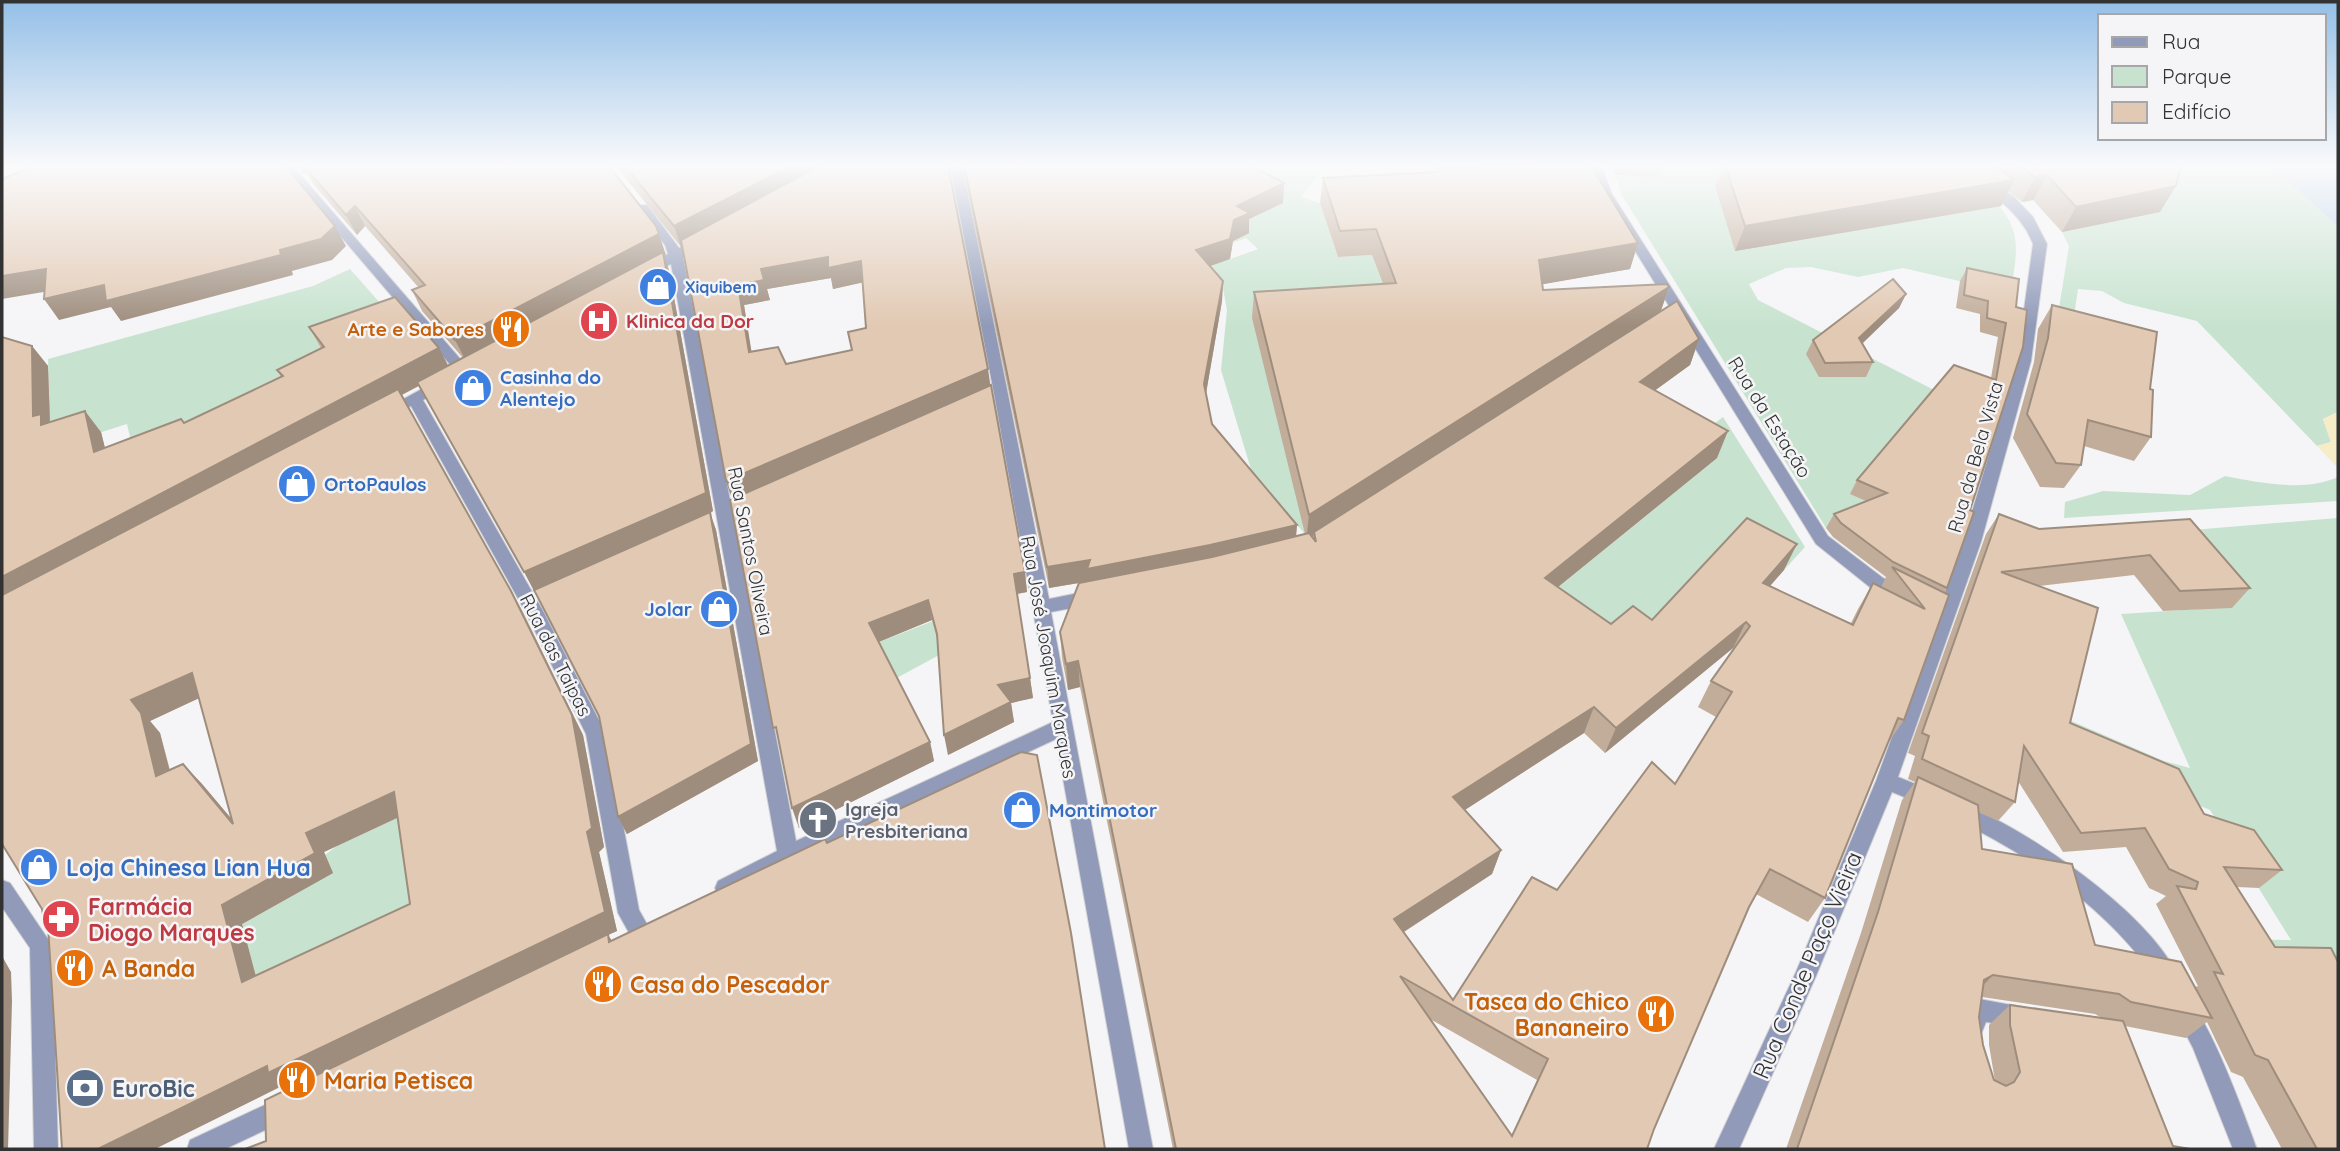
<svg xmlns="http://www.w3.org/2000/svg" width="2340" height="1151" font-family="Quicksand,sans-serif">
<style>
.green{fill:#c7e3cf}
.sand{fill:#f6ecc7}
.water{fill:#b6d0e6}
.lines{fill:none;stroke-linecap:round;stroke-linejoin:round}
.minor-casing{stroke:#d2d2d4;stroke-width:2}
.minor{fill:#919bb9;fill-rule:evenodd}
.wall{fill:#c2ad9a;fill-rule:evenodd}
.shaded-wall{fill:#9e8d7d}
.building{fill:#e2c9b3;stroke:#9e8d7d;stroke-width:2;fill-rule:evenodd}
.labels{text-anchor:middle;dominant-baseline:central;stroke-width:5;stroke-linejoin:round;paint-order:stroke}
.far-shop-label{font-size:16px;font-weight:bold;fill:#366cbe;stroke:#f5f5f7;text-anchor:start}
.health-label{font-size:19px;font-weight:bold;fill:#be3a42;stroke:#f5f5f7;text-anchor:start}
.food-label{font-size:19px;font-weight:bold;fill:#c56008;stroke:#f5f5f7;text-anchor:end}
.shop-label{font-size:19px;font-weight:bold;fill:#366cbe;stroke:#f5f5f7;text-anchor:start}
.street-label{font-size:19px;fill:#323233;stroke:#f5f5f7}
.worship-label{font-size:19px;font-weight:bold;fill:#5b616d;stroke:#f5f5f7;text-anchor:start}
.near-shop-label{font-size:23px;font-weight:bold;fill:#366cbe;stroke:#f5f5f7;text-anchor:start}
.near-health-label{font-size:23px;font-weight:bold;fill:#be3a42;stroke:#f5f5f7;text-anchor:start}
.near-street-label{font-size:23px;fill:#323233;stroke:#f5f5f7}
.near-food-label{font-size:23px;font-weight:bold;fill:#c56008;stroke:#f5f5f7;text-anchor:start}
.near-service-label{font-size:23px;font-weight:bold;fill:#4e5e75;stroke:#f5f5f7;text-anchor:start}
</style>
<rect width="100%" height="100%" fill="#f5f5f7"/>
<g class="green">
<polygon points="1213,165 1321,165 1319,174 1301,197 1320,203 1338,257 1372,255 1392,309 1305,534 1253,476 1221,370 1227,310 1223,288 1200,258 1215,252 1225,261 1258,249 1246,238 1215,249"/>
<path d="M1654 165H1725L1999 206C2024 235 2015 257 2011 293L1903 268 1858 277 1811 267 1786 268 1749 284 1758 300 1938 392 1953 538 1833 525 1826 528 1622 195 1615 176 1658 177Z"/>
<polygon points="2134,165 2338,165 2338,412 2323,419 2331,442 2317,446 2197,321 2124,303 2102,291 2078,289 2074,316 2055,333 2069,246 2062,232 2160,211"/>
<polygon points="350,269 397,322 336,368 136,463 127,424 58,446 2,403 49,389 48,359 313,286"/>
<polygon points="1723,417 1805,547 1784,570 1641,646 1537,604 1717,458 1690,442"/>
<path d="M2225 476C2261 483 2305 492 2338 477V501L2064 518 2065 502 2103 491 2190 495Z"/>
<polygon points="2338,518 2338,1024 2234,939 2291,940 2210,810 2052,742 2060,716 2164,761 2190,768 2121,614 2231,607 2168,532"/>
<polygon points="933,621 941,654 893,680 874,644"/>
<polygon points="410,812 426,919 256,976 242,924 332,873 325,855 338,845"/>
</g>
<polygon class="sand" points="2338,412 2338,468 2317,446 2331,442 2323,419"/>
<polygon class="water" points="2271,165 2338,165 2338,226"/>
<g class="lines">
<defs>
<g id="minor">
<polygon points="280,165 292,165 469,369 471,372 469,375 459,375"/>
<polygon points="950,165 962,165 1049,599 1093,590 1099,592 1102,597 1099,602 1093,604 1051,612 1153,1149 1129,1149 1056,739 795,862 734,895 726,898 718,895 715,888 718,881 777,851 671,264 647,275 640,271 668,254 665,245 636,208 637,205 647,205 679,248 703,237 710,241 683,257 796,841 1053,722 994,393"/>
<polygon points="1589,165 1601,165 1612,194 1828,536 1883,578 1909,591 1912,596 1909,601 1897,601 1871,588 1816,544 1600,194"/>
<path d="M1958 165H1971L2014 197 2033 217 2047 244 2031 361 1981 542 1898 777 1938 793 1941 799 1938 805 1931 808 1892 792 1816 976 1739 1149H1714L1796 972 1876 781 1963 542 2017 361 2033 244C2018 205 1984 194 1958 165Z"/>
<polygon points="442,378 450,383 447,386 423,400 543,611 606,734 639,910 652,933 649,940 641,943 633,940 618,913 586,734 525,611 411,406 386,418 378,413"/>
<path d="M1960 803C2023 826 2150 913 2177 975L2174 982 2166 986 2158 982C2110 910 2030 855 1953 818L1950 812 1953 806Z"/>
<polygon points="2,880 10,883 52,945 58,1149 34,1149 30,948 2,907"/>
<polygon points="1974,998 2033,1009 2037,1017 2033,1025 2025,1028 1986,1022 1982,1032 1974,1035 1966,1032 1962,1024 1966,1001"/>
<path d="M2184 998C2206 1007 2247 1122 2257 1149H2233L2193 1048 2173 1009 2176 1001Z"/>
<polygon points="284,1096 293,1099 296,1108 293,1117 225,1149 187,1149 190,1140"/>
</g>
</defs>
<use href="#minor" class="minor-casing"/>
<use href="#minor" class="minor"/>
</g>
<g class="wall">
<path d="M294 165H608L666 255 664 256 669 270 713 511 710 513 716 530 758 761 627 834 618 817 599 716 535 590 419 386 402 395 523 612 583 735 604 847 599 852 617 931 608 935 612 941 266 1141 288 1089 48 930 42 909 32 346 48 366 50 422 101 432 105 448 184 423 281 377 277 370 321 348 309 327 448 366 463 358 422 311 412 290 419 288 365 226 357 235 314 185 307 173 304 174ZM199 698 231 819 202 784 183 764 170 770 160 733 150 721ZM398 817 410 904 256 976 242 924 333 873 324 852Z"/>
<path d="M615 165H948L1025 572 1027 592 1017 594 1033 698 1011 703 1014 722 948 755 937 639 932 620 878 642 930 742 934 761 799 828 732 499 726 481 682 246 681 247ZM831 278 833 289 862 282 866 328 852 350 786 364 751 352 744 305 770 300 767 289Z"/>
<path d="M962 165H1250L1284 183 1283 203 1249 219V233L1233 241 1230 259 1210 266 1223 281 1222 301 1206 393 1212 424 1297 525 1296 537 1305 534 1252 318 1254 292 1383 284 1372 255 1338 257 1320 203 1323 178 1436 172 1437 168 1638 243 1630 269 1542 284 1543 290 1669 287 1661 311 1699 339 1690 365 1655 390 1717 458 1558 587 1611 624 1652 620 1784 570 1770 586 1851 623 1858 609 1873 583 1881 587 1886 577 1833 537 1826 528 1834 514 1866 501 1850 494 1857 480 1991 378 1998 337 1980 332V314L1956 308 1960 281 1967 268 2019 279 1970 510 1947 588 1945 593 1904 720 1888 743 1825 898 1808 922 1756 894 1749 907 1654 1129 1647 1149H1173L1080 687 1068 690 1062 658 1060 632 1079 583 1049 588ZM1733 648 1734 649 1711 681 1698 707 1716 717 1675 784 1557 890 1453 1000 1404 932 1492 874 1501 850 1465 810 1584 733 1605 753ZM1430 1019 1537 1080 1512 1135Z"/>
<polygon points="1610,165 1663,165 1659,177 1615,175"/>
<polygon points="1723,165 2181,165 2160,212 2062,232 2033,200 2022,202 2008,191 2001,206 1735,251 1715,186"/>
<polygon points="1906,294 1899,308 1862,344 1873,362 1866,377 1819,377 1806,354 1813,340"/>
<polygon points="2052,305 2150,389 2151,437 2134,461 2084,446 2081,465 2064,488 2040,487 2013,438 2034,362 2038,329"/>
<path d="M1999 514 2039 529 2190 519 2250 588 2232 608 2163 611 2134 575 2039 586 2070 723 2204 814 2282 870 2259 888 2237 887 2338 1149H2282L2243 1077 2231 1072 2207 1022 2186 1038 2125 1026 2173 1146 2190 1149H1786L1861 933 1902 800 1915 782 1908 779 1915 756 1908 753 1986 534ZM2018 781 2063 852 2126 847 2149 888 2166 896 2156 904 2198 986 2195 987 2095 945 1982 849 1978 812 1998 821 2015 802ZM1982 997 2095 1014 2100 1017 2010 1005 1989 1025V1045L1995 1081 1994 1080 1983 1045 1979 1017Z"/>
</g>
<g class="shaded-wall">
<polygon points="299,165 335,165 303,165 307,173 304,174"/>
<polygon points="793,165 835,165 681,247 674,226"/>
<polygon points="2047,175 2033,200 2022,202 2035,177"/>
<polygon points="2014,180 2001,206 1735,251 1745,226"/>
<polygon points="1284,183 1283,203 1249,219 1249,233 1233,241 1230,259 1196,271 1196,250 1237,206"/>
<polygon points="2176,186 2160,212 2062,232 2076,207"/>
<polygon points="355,206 365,226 357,235 346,215"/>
<polygon points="335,226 346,246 332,260 292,271 293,275 121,321 111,307 59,320 44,299 104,285 280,250"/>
<polygon points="659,234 666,255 664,256 669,270 713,511 710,513 716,530 758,761 627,834 618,817 710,513 534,591 524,572 466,361 455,340"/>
<polygon points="1638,243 1630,269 1533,286 1539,260"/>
<polygon points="828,257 861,261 865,282 833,289 831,278 767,289 770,300 744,305 755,373 749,352 738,285 761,269"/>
<polygon points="46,269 61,289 2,299 2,276"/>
<polygon points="1223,281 1222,301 1204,405 1204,384"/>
<polygon points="1669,287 1660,313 1314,532 1313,537 1306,541 1309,515"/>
<polygon points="1906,294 1899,308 1852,353 1859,338"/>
<polygon points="1699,339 1690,365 1631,408 1640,382"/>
<polygon points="32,346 48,366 50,426 58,446 33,416"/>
<polygon points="439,348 450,369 2,608 2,577"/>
<polygon points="988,369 991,389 733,502 726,481"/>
<polygon points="85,411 101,432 111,473 94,452"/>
<polygon points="1728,431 1717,458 1537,604 1545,578"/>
<polygon points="1297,525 1295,546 1049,588 1047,567"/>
<polygon points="1797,544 1784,570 1750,609 1763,583"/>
<polygon points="1025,572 1027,592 1016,594 1014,574"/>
<polygon points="511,591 583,735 604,847 599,852 617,931 608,935 622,956 289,1089 284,1085 155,1149 98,1149 267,1066 605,912"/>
<polygon points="928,600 932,620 874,644 869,623"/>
<polygon points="1746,622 1733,648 1605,753 1616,728"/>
<polygon points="1078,661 1080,687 1068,690 1066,664"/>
<polygon points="192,673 210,693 150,721 160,733 176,796 156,776 131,700"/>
<polygon points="1030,678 1033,698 1011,703 1014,722 948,755 944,735 998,685"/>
<polygon points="1594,707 1584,733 1446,822 1453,797"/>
<polygon points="930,742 934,761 799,828 792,808"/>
<polygon points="183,764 202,784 252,843 233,824"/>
<polygon points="394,792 410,812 324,852 333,873 242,924 262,1000 242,982 222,905 306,833"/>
<polygon points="1501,850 1492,874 1388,942 1394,919"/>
<polygon points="2,956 11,972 12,1001 8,1149 2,1149"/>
<polygon points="1993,975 1973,996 1984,980"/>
</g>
<g class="building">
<polygon points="30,165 285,165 335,226 321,239 280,250 281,255 106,301 104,285 44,299 46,269 2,276 2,179 31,167"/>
<polygon points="303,165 608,165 656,226 659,234 455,340 412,290 425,285 355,206 346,215"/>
<polygon points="624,165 793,165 674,226"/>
<path d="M821 165H948L988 369 726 481 681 240ZM828 257V268L861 261 866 328 848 332 852 350 786 364 778 347 749 352 738 285 764 280 761 269Z"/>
<polygon points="964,165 1250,165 1284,183 1237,206 1250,213 1234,220 1230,239 1196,250 1223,281 1204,384 1212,424 1297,525 1210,545 1087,569 1090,560 1047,567"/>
<polygon points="1725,165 1994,165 2014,180 1745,226"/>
<polygon points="2019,165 2181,165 2176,186 2076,207 2047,175 2035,177"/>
<polygon points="1437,168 1593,169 1638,243 1539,260 1543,290 1667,284 1669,287 1309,515 1254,292 1396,283 1376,229 1340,231 1323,178 1438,172"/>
<polygon points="663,252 706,493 524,572 417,382"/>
<polygon points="1967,268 2019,279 2016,307 2027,310 2023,347 1970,510 1974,512 1947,588 1893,562 1841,523 1834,514 1887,493 1857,480 1954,365 1996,380 2006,323 1987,318 1988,301 1964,295"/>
<polygon points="1893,279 1906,294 1859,338 1873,362 1825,363 1813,340"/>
<polygon points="395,297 439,348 2,577 2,337 32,346 33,416 41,414 41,425 85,411 94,452 181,419 184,423 283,376 277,370 324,347 309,327"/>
<path d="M1677 301 1699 339 1640 382 1728 431 1545 578 1611 624 1633 606 1652 620 1747 518 1797 544 1763 583 1853 625 1873 583 1925 609 1892 567 1949 595 1904 720 1898 718 1825 898 1770 869 1749 907 1654 1129 1647 1149H1176L1078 661 1066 664 1060 632 1079 583 1212 557 1309 533 1316 542 1314 532ZM1746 622 1750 626 1711 681 1732 692 1675 784 1652 762 1557 890 1532 877 1453 1000 1394 919 1501 850 1453 797 1594 707 1616 728ZM1400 976 1548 1059 1512 1136Z"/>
<polygon points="2052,305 2157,332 2150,389 2153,390 2151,437 2088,420 2081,465 2056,463 2027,414 2048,338"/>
<polygon points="991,385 1025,572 1014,574 1030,678 998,685 1011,702 944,735 937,634 928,600 869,623 930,742 792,808 776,727 773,728 730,500"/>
<path d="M398 389 511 591 572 715 592 828 587 832 605 912 268 1073 267 1066 98 1149H62L48 926 45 927 42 909 2 844V595ZM192 673 233 824 183 764 156 776 141 713 131 700ZM394 792 410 904 242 982 222 905 315 853 306 833Z"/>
<polygon points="710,512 751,744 618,817 599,716 534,590"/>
<polygon points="1999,514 2039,529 2190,519 2250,588 2180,591 2150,555 2001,572 2098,608 2070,723 2179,769 2204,814 2254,830 2282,870 2224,867 2275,947 2331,948 2338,962 2338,1149 2317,1149 2268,1060 2255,1055 2214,972 2223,974 2177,886 2196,889 2198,882 2169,869 2145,828 2081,833 2024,746 2015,802 1922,759 1929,736 1922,733"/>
<polygon points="1021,752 1037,755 1071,933 1105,1149 245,1149 266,1141 265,1100 608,934 609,942 825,839 827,843"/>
<polygon points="1918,777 1978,805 1982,849 2072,864 2095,945 2181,962 2212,1018 2131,1002 2119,994 1993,975 1984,980 1979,1017 1983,1045 1994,1080 2006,1086 2014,1082 2020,1072 2010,1025 2010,1005 2123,1021 2173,1146 2190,1149 1797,1149 1878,912"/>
</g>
<linearGradient id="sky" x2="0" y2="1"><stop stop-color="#94bfe7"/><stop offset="0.51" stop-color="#fafafb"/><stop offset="1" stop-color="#fafafb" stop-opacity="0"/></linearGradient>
<rect width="2340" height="326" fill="url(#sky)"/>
<defs>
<symbol id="shop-disc" viewBox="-11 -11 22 22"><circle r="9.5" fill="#3f7fe0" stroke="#f5f5f7"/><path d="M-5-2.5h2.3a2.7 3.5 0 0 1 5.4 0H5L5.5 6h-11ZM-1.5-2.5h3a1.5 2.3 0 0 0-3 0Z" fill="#fff"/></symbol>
<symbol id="hospital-disc" viewBox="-11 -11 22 22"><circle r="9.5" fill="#e0444e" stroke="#f5f5f7"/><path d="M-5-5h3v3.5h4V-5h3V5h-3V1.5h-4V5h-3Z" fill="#fff"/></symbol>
<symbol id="restaurant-disc" viewBox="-11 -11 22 22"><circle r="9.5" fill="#e8710a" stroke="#f5f5f7"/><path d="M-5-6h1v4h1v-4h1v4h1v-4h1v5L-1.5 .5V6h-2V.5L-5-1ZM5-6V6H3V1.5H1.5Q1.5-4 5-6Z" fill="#fff"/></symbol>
<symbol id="church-disc" viewBox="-11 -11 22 22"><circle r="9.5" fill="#6b7280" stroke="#f5f5f7"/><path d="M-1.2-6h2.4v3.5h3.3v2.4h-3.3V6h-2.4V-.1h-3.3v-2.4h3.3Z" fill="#fff"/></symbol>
<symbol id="pharmacy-disc" viewBox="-11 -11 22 22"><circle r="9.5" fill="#e0444e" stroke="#f5f5f7"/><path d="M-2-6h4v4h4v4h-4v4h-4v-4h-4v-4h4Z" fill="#fff"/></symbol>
<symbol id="bank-disc" viewBox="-11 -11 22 22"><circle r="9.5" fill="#5c6f8a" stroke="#f5f5f7"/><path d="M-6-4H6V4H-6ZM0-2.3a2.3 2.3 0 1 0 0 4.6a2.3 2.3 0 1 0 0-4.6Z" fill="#fff"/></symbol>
</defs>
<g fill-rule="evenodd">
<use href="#shop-disc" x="636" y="265" width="44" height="44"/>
<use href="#hospital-disc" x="577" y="299" width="44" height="44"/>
<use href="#restaurant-disc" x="489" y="307" width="44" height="44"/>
<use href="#shop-disc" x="451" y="366" width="44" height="44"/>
<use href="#shop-disc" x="275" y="462" width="44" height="44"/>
<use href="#shop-disc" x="697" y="587" width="44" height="44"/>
<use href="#shop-disc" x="1000" y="788" width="44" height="44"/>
<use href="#church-disc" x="796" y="798" width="44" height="44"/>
<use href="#shop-disc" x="17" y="845" width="44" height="44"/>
<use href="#pharmacy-disc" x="39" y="897" width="44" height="44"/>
<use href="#restaurant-disc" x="53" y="946" width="44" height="44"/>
<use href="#restaurant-disc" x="581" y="962" width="44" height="44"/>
<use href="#restaurant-disc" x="1634" y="992" width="44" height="44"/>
<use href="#restaurant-disc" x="275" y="1058" width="44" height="44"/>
<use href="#bank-disc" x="63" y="1066" width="44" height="44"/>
</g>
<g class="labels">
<g class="far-shop-label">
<text x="685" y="287">Xiquibem</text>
</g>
<g class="health-label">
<text x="626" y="321">Klinica da Dor</text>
</g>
<g class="food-label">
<text x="484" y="329">Arte e Sabores</text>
</g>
<g class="shop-label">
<text x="500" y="377">Casinha do<tspan x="500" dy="22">Alentejo</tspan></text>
<text x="324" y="484">OrtoPaulos</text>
<text x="692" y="609" text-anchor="end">Jolar</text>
<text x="1049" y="810">Montimotor</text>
</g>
<g class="street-label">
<text transform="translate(1770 417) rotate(58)">Rua da Estação</text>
<text transform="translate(1975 457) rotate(-74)">Rua da Bela Vista</text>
<text transform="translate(751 551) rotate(79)">Rua Santos Oliveira</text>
<text transform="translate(556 655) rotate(63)">Rua das Taipas</text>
<text transform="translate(1049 657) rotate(80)">Rua José Joaquim Marques</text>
</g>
<g class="worship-label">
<text x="845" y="809">Igreja<tspan x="845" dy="22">Presbiteriana</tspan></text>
</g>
<g class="near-shop-label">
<text x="66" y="867">Loja Chinesa Lian Hua</text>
</g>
<g class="near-health-label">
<text x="88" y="906">Farmácia<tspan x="88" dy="26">Diogo Marques</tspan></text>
</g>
<g class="near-street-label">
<text transform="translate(1807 965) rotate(-67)">Rua Conde Paço Vieira</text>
</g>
<g class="near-food-label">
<text x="102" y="968">A Banda</text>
<text x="630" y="984">Casa do Pescador</text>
<text x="1629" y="1001" text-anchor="end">Tasca do Chico<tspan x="1629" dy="26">Bananeiro</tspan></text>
<text x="324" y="1080">Maria Petisca</text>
</g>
<g class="near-service-label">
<text x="112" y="1088">EuroBic</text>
</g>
</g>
<rect width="2340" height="1151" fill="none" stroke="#323233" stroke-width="7"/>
<rect x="2098" y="14" width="228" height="126" fill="#f5f5f7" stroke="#a7a7a9" stroke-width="2"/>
<rect x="2112" y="37" width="35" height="10" fill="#919bb9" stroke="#a7a7a9" stroke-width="2"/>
<text x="2162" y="49" font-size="21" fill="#323233">Rua</text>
<rect x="2112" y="66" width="35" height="21" fill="#c7e3cf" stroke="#a7a7a9" stroke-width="2"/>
<text x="2162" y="84" font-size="21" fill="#323233">Parque</text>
<rect x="2112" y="102" width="35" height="21" fill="#e2c9b3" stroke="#a7a7a9" stroke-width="2"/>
<text x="2162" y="119" font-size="21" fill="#323233">Edifício</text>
</svg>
